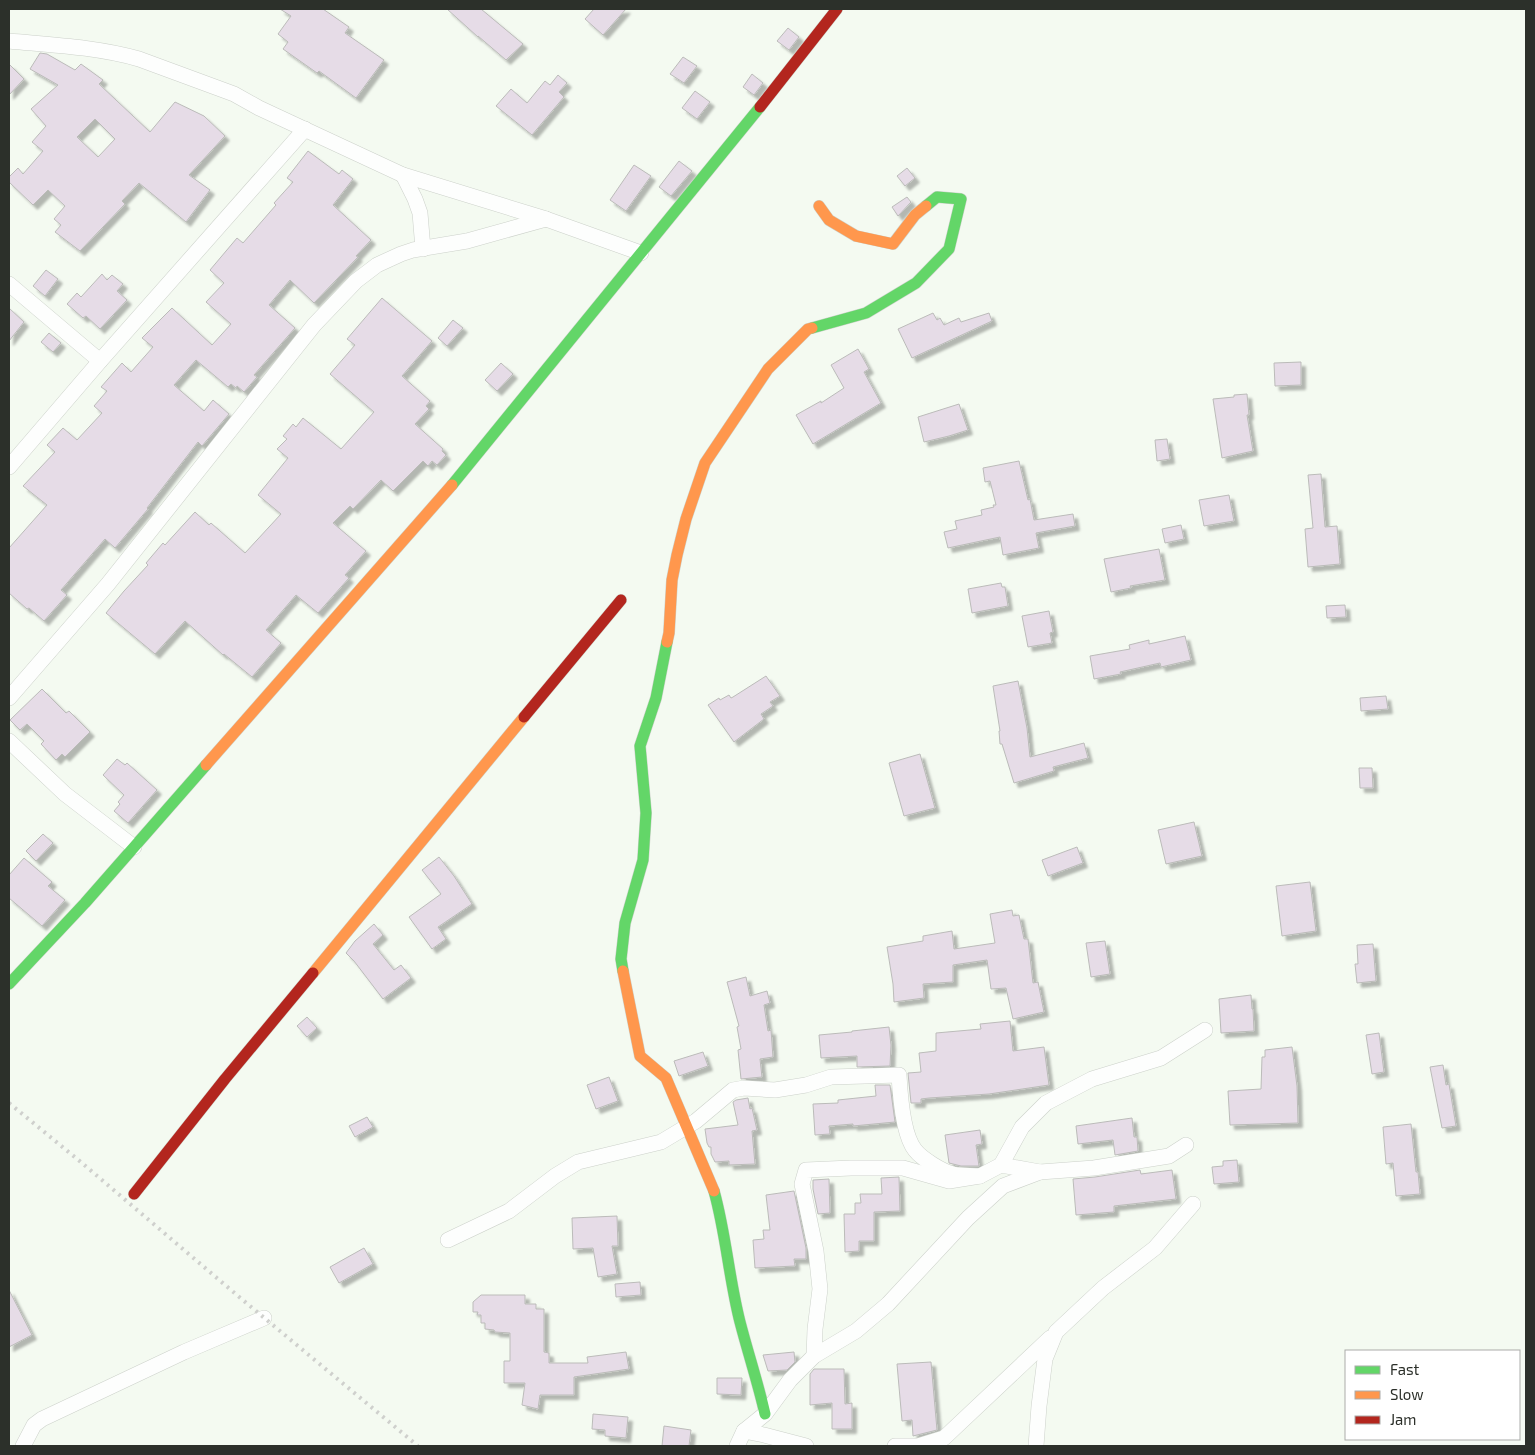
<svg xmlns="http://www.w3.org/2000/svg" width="1535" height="1455" font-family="'Exo 2',sans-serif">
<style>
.building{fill:#e6dce7;stroke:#bbbbb9;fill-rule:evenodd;filter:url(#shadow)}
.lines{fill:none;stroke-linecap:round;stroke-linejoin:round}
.street-casing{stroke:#ccd1ca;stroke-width:16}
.fast-casing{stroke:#ccd1ca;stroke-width:12}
.slow-casing{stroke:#ccd1ca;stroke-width:12}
.jam-casing{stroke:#ccd1ca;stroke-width:12}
.street{stroke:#fdfefd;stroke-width:15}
.fast{stroke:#63d668;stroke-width:11}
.slow{stroke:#ff974d;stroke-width:11}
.jam{stroke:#b3261e;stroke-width:11}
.rail{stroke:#cfd0cd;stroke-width:4;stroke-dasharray:2.5 5;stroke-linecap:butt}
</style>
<defs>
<filter id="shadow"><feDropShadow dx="4.5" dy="4.5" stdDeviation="1" flood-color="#0004"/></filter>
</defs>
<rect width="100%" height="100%" fill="#f4faf1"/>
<g class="building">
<polygon points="280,9 323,9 349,27 345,33 384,60 356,98 319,71 317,73 283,49 288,42 278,34 291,16"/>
<polygon points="447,9 481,9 523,44 506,60 478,36 478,37"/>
<polygon points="594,9 626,9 603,35 585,19"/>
<polygon points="788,28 799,37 789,50 777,41"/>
<path d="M40 53 47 54 75 70 81 64 103 80 99 84 150 132 175 102 204 116 225 136 189 175 210 190 186 222 139 183 122 201 125 204 80 251 55 232 61 225 54 219 65 206 48 190 33 205 9 182V177L18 168 23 174 43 151 32 142 46 126 31 109 58 85 30 69ZM95 119 115 139 98 157 77 137Z"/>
<polygon points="683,57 697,66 684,83 670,74"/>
<polygon points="9,64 24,79 9,95"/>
<polygon points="752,74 763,83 754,95 743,87"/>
<polygon points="558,75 567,83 559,92 564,97 532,135 496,106 511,89 527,103 545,81 550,85"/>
<polygon points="695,91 710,102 697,119 682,108"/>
<polygon points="308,151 339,174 342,170 353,179 333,205 371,240 356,256 358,257 314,303 290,280 269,305 295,328 254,375 257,377 244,392 237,386 236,388 231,384 228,387 196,360 174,385 204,411 213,400 229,414 202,446 198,442 147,508 148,509 115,548 105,539 61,590 67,595 44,621 29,608 27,609 9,593 9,548 47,505 23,486 55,452 47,445 63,428 77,440 102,413 94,406 107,391 101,387 122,363 131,372 153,347 142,338 172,308 212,345 231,324 206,302 224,283 210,270 237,238 243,243 276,205 274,203 293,182 287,178"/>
<polygon points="679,161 692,171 671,196 659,187"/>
<polygon points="634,165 651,176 626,211 610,200"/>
<polygon points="907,168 915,178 905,186 897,176"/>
<polygon points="907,197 911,202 898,216 892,207"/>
<polygon points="46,270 58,279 45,296 33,286"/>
<polygon points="102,274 107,280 112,275 123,284 117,291 127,300 100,329 86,316 83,318 67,304 77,293 81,297"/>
<polygon points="382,298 432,341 402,376 430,401 426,406 429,409 415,424 443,449 442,451 446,455 437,465 432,461 428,466 423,461 393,491 381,480 353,509 350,506 333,523 366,551 345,575 349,578 318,613 296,595 266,630 281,643 252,677 224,654 223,655 185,621 155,654 106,613 124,591 148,565 146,563 163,543 165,545 195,512 209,525 211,523 245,553 281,514 258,495 288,458 277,449 287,439 283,436 293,424 296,427 303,418 341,449 374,412 330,374 355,345 347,339"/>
<polygon points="9,308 24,322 9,341"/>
<polygon points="933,313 937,320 940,318 944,325 959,318 961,322 989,313 992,321 912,358 898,329"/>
<polygon points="453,320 463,328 447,346 438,338"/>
<polygon points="49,333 61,343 53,352 41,342"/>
<polygon points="858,349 869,369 864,372 881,403 813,444 796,415 821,401 821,403 844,388 831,365"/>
<polygon points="1301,362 1301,385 1275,386 1274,363"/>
<polygon points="501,363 513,374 497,391 485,380"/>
<polygon points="1247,394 1249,415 1247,415 1253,451 1222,458 1213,399 1234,397 1234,395"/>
<polygon points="959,404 968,430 949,436 924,442 918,417"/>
<polygon points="1167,439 1170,459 1157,461 1155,440"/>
<polygon points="1019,461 1028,500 1030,499 1034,520 1073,514 1075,526 1036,533 1039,548 1003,555 1000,537 948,548 944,532 957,529 955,521 982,515 981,510 994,507 993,505 996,505 990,481 985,482 983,468"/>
<polygon points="1321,474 1325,527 1337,526 1340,564 1308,567 1305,529 1313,528 1308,475"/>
<polygon points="1229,495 1234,521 1204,526 1199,500"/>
<polygon points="1181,525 1184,539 1165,543 1162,529"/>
<polygon points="1159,549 1165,580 1130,586 1131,588 1111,592 1104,559"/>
<polygon points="1001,583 1002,587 1005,587 1008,606 972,613 968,589"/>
<polygon points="1345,605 1346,617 1327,618 1326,606"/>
<polygon points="1049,611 1053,632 1050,633 1052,643 1028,647 1022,616"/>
<polygon points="1185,636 1191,660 1161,667 1160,663 1120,672 1121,674 1094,679 1090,656 1130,649 1129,645 1149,640 1149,644"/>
<polygon points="766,676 780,696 770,702 773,706 761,714 764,719 734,742 708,705 719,698 720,700 729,695 731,698 733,697"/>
<polygon points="1018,681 1027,728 1030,757 1084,743 1088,758 1053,767 1054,771 1014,783 1002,744 1000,744 999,731 1000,731 993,686"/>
<polygon points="42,689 66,713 69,711 90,732 65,757 62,754 56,760 41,744 44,741 27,724 20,730 10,720"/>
<polygon points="1386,696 1388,709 1361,711 1360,698"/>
<polygon points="920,754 935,808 904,816 889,763"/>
<polygon points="117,759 125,765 127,763 157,790 128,823 114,811 120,804 118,802 124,795 103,775"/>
<polygon points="1359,768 1372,768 1373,788 1360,788"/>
<polygon points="1194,822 1202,856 1166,864 1158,830"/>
<polygon points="43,834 53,843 36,861 26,851"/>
<polygon points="1077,847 1083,863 1048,876 1042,860"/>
<polygon points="439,857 454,876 472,904 438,927 446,939 432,949 409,917 441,894 422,870"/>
<polygon points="24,858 52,882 48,886 65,900 42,926 9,898 9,875"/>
<polygon points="1310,882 1316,931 1282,936 1276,886"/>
<polygon points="1012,910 1013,916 1019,915 1024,939 1028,939 1033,983 1038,982 1044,1012 1013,1019 1006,988 991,989 987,960 953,965 953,982 923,984 924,998 894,1002 893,984 887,947 923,941 923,936 952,931 954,949 995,943 990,914"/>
<polygon points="374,924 383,935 373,944 394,970 401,965 411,978 383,999 354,961 346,953 355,941"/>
<polygon points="1105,941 1110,974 1091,977 1086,943"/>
<polygon points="1373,944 1376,981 1357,983 1355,964 1358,964 1357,945"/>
<polygon points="746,977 750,996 767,991 770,1003 764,1005 768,1031 771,1030 773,1057 760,1059 762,1077 741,1079 738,1050 741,1049 737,1027 739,1026 727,982"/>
<polygon points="1251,995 1252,1009 1253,1009 1254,1031 1221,1033 1219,999"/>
<polygon points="307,1017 317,1028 307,1037 297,1026"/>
<polygon points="1010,1021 1013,1051 1044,1047 1049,1085 989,1094 929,1098 921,1099 921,1103 911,1103 908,1073 921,1072 919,1053 936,1051 936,1033 981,1029 980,1024"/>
<polygon points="889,1027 891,1045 890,1066 857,1067 857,1056 821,1058 819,1035 852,1032 852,1031"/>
<polygon points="1379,1033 1384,1072 1372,1074 1366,1035"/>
<polygon points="1292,1047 1297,1086 1298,1123 1230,1125 1228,1091 1261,1089 1262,1057 1265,1057 1265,1050"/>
<polygon points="703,1052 708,1066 679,1076 674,1061"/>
<polygon points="1443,1065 1446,1085 1449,1084 1456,1126 1442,1128 1430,1067"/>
<polygon points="609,1077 618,1101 596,1109 587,1085"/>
<polygon points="875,1085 890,1085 895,1122 853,1126 853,1124 829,1126 830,1134 815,1135 813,1104 838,1103 838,1100 876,1096"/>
<polygon points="748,1098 750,1109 752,1108 757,1130 752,1131 755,1164 729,1165 729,1161 715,1162 711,1154 711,1147 709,1147 707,1143 705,1129 738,1125 733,1102 736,1100"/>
<polygon points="367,1117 373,1127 355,1137 349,1126"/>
<polygon points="1132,1118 1134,1137 1137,1137 1138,1151 1115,1155 1113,1140 1078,1144 1076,1126"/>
<polygon points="1411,1124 1416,1172 1418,1172 1420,1194 1396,1196 1393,1163 1386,1164 1383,1127"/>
<polygon points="980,1130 982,1144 976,1145 979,1166 961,1166 949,1163 945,1135"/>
<polygon points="1237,1160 1239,1182 1214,1184 1212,1167 1223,1166 1223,1161"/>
<polygon points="1140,1170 1141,1174 1172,1170 1176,1199 1114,1206 1114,1212 1076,1215 1073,1179 1095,1177"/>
<polygon points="899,1177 900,1211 874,1212 874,1241 859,1241 859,1251 845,1252 844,1214 855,1214 855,1203 861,1203 860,1194 882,1194 881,1178"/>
<polygon points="829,1179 830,1213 818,1214 813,1189 813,1180"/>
<polygon points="794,1191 806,1248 806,1259 794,1259 795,1266 755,1268 753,1240 764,1239 763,1230 770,1230 766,1195"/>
<polygon points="617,1216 618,1246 612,1246 617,1274 598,1277 593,1248 573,1249 572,1218"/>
<polygon points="364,1248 373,1264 339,1283 330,1267"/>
<polygon points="640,1282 641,1295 616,1297 615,1284"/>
<polygon points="9,1290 32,1335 9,1347"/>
<polygon points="481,1295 525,1295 525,1304 536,1304 536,1309 544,1309 544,1352 549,1353 549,1363 588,1363 587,1357 626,1352 629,1369 574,1377 574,1395 540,1395 538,1409 522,1405 525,1383 504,1383 504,1361 510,1361 510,1333 495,1332 494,1330 485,1329 485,1323 481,1323 481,1315 477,1315 478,1312 473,1312 473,1302"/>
<polygon points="794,1352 795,1362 787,1370 768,1371 763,1355"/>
<polygon points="931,1362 937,1430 913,1436 912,1420 902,1421 897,1364"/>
<polygon points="814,1369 844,1369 845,1404 852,1403 852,1429 832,1429 832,1403 810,1405 810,1374"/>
<polygon points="717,1378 742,1378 741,1395 717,1394"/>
<polygon points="593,1414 628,1417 626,1438 605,1436 605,1430 592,1429"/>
<polygon points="664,1426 691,1430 689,1446 662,1446"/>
</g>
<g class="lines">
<defs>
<g id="street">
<path d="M9 41C52 45 97 47 139 59L234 94 259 108 403 175 546 219 641 253"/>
<polyline points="403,175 415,199 420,213 423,249"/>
<polyline points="9,284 100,361"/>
<polyline points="9,467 100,361 305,129"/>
<polyline points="9,698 108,584 314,325 356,281 377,265 401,254 413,250 467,241 546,219"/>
<polyline points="9,741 65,794 134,847"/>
<polyline points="1001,1165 1040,1172 1094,1168 1169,1156 1186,1145"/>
<path d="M448 1240 509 1211 555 1176 578 1162 661 1142 696 1121 733 1090 744 1088 775 1090 806 1085 831 1077 899 1075C900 1094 903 1135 915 1150 922 1159 942 1171 953 1174 962 1176 972 1175 980 1176"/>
<polyline points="814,1356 815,1329 820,1289 816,1251 802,1184 806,1170 851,1168 903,1168 949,1181 980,1176 1001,1165 1022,1127 1046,1103 1092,1079 1161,1058 1205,1030"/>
<polyline points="744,1431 764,1435 806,1446"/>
<polyline points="23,1446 34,1425 42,1419 184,1352 264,1318"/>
<polyline points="737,1446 744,1431 765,1414 790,1380 814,1356 856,1331 888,1304 968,1218 1003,1186 1040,1172"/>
<polyline points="895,1446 918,1446 944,1438 1050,1338"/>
<polyline points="1036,1446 1039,1406 1045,1359 1056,1332 1103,1288 1155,1248 1193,1204"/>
</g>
<g id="fast">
<polyline points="812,328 866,313 916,283 949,249 961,199 937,197 926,206"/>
<polyline points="452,485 760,107"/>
<polyline points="623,971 621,959 625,923 643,860 646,813 640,746 656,698 667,642"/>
<polyline points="9,984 85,903 206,765"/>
<path d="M714 1191C726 1234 729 1279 740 1322 748 1353 758 1383 765 1414"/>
</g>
<g id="slow">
<polyline points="819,206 829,220 856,236 893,244 915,215 926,206"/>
<polyline points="667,642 669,633 672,580 677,555 686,519 705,463 768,369 808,329 812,328"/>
<polyline points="206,765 452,485"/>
<polyline points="623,971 640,1056 666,1078 714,1191"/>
<polyline points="313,973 524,717"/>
</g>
<g id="jam">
<polyline points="760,107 837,9"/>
<polyline points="524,717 621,600"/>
<polyline points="134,1194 225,1079 313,973"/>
</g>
</defs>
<use href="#street" class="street-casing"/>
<use href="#fast" class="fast-casing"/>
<use href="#slow" class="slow-casing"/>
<use href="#jam" class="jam-casing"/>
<use href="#street" class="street"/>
<use href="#fast" class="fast"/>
<use href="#slow" class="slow"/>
<use href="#jam" class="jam"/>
<polyline class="rail" points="9,1103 82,1163 238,1296 418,1446"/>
</g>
<rect width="1535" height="1455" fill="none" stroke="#2c302a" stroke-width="20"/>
<rect x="1345" y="1350" width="175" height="90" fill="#ffffff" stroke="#abacaa"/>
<rect x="1355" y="1366" width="25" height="8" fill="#63d668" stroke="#abacaa"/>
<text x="1390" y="1375" font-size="15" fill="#2c302a">Fast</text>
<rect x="1355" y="1391" width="25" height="8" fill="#ff974d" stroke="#abacaa"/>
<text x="1390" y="1400" font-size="15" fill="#2c302a">Slow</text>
<rect x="1355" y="1416" width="25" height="8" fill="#b3261e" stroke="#abacaa"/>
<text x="1390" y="1425" font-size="15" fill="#2c302a">Jam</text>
</svg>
